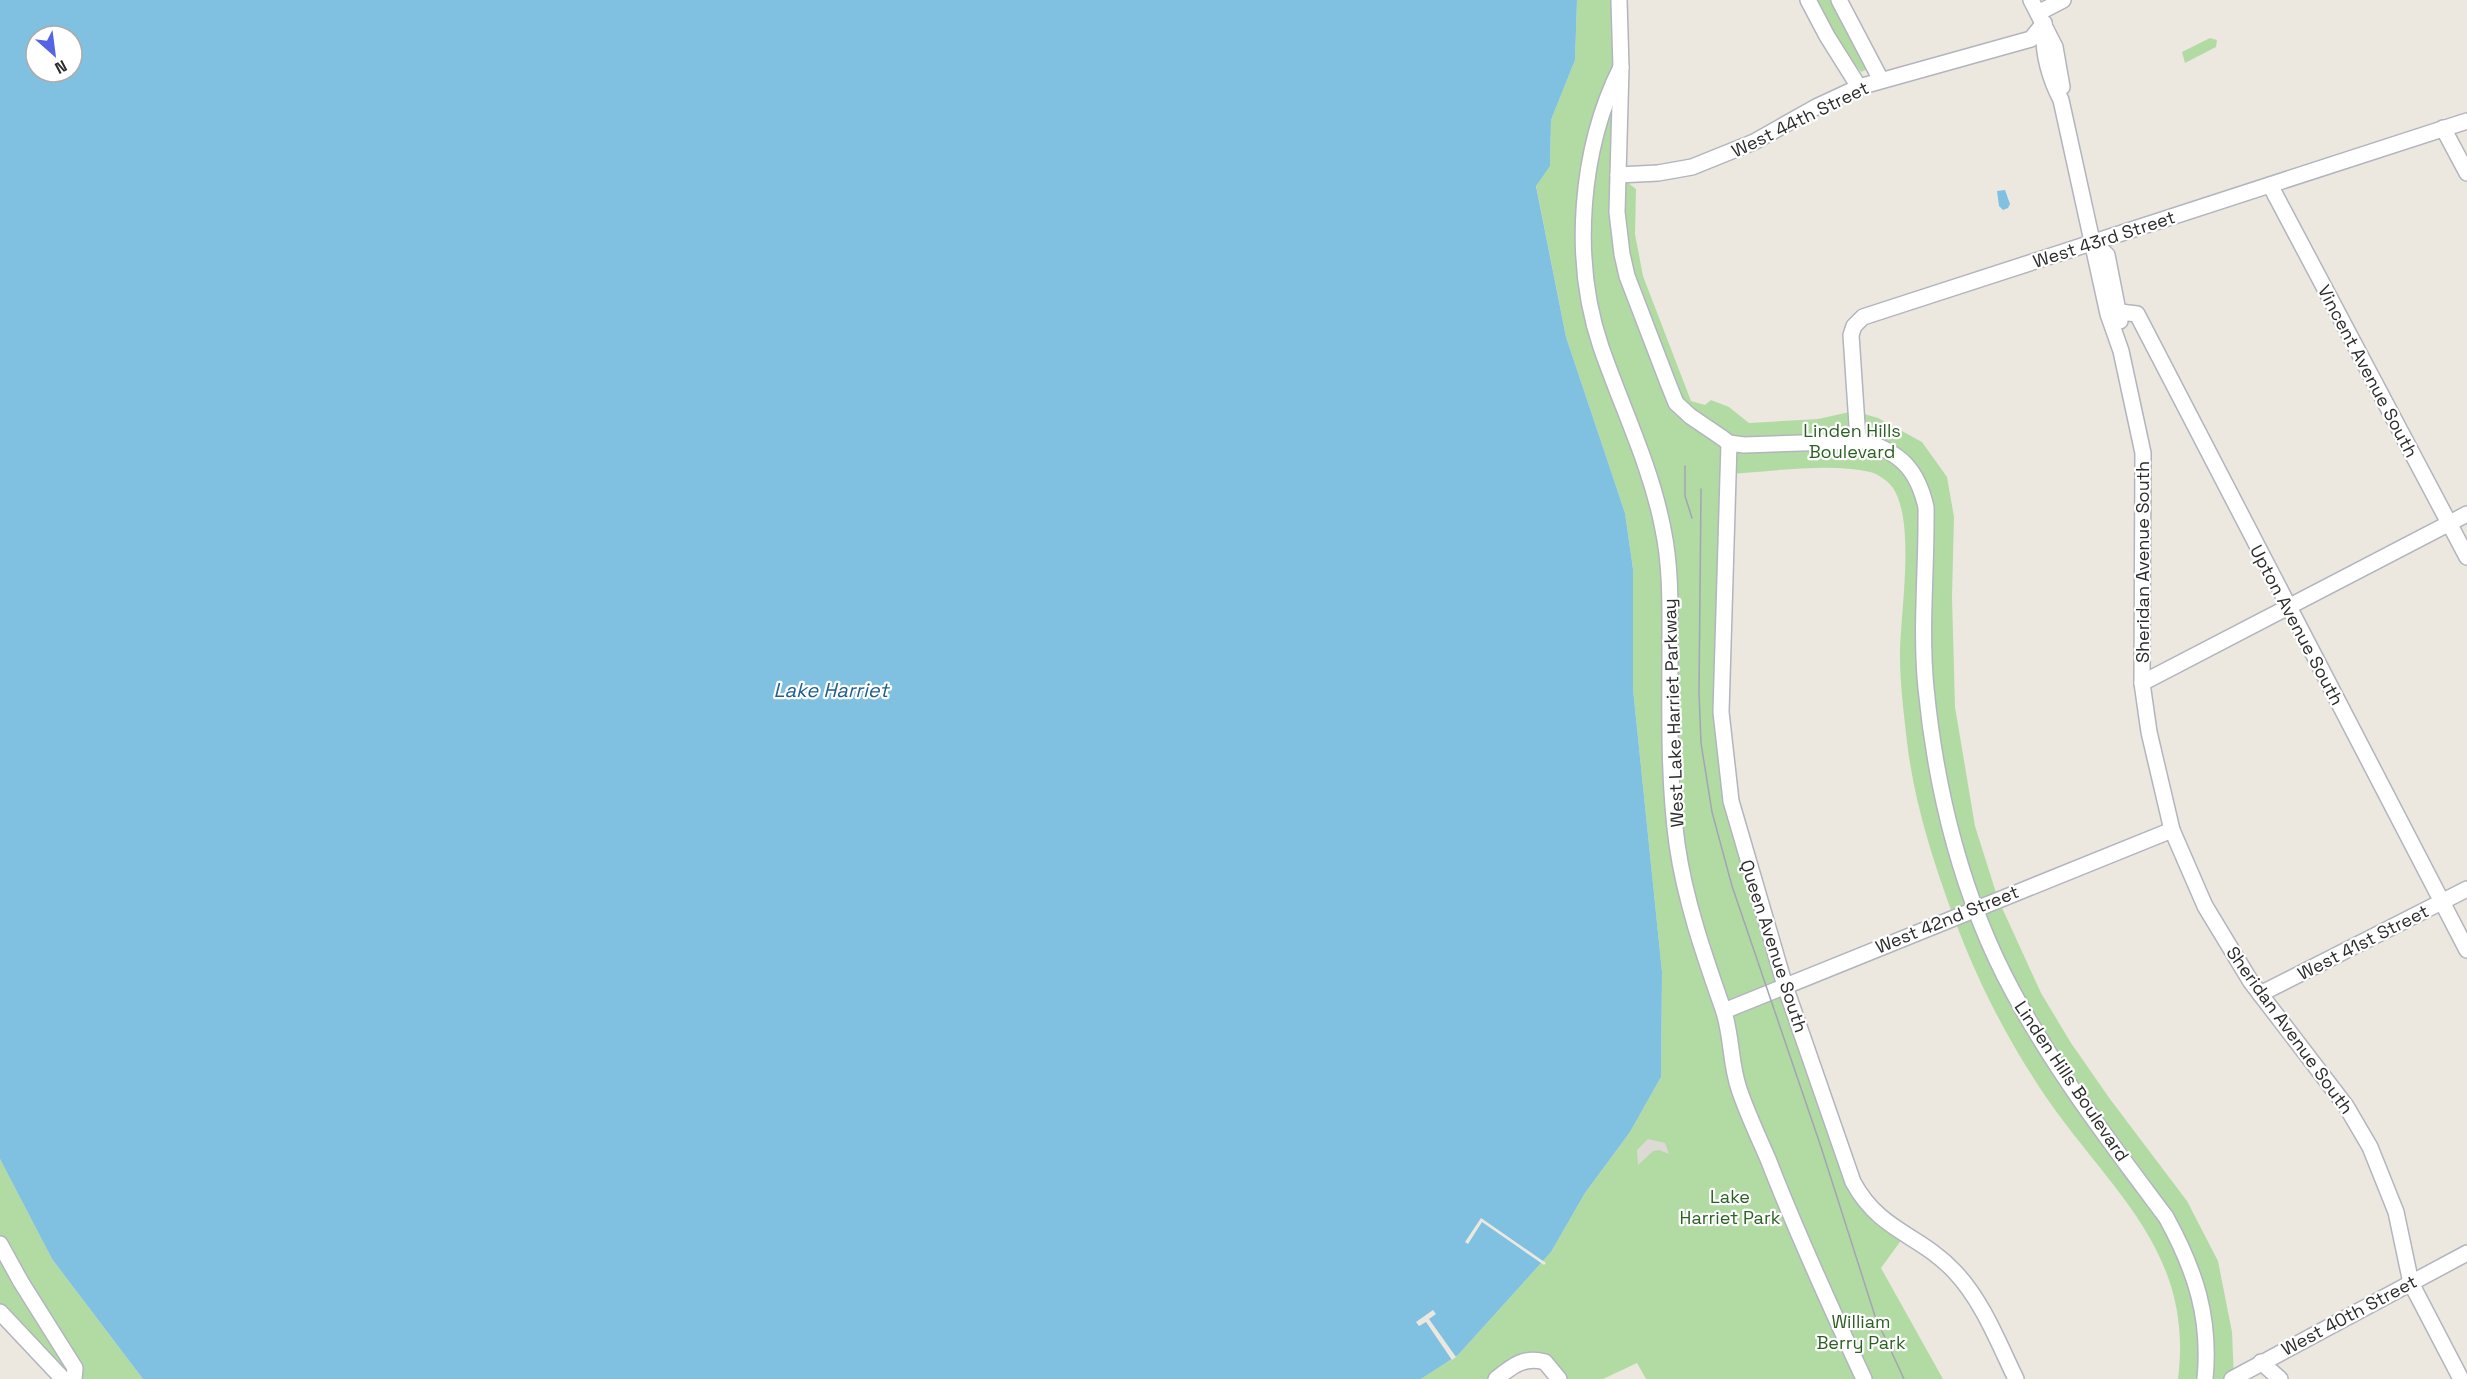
<svg xmlns="http://www.w3.org/2000/svg" width="2467" height="1379" font-family="'Space Grotesk',sans-serif">
<style>
.green{fill:#b2dba4}
.plaza{fill:#dddad6}
.water{fill:#80c0e1;fill-rule:evenodd}
.pier{fill:#ece8e0}
.lines{fill:none;stroke-linecap:round;stroke-linejoin:round}
.minor-casing{stroke:#b3b5be;stroke-width:18}
.minor{stroke:#fff;stroke-width:15}
.tram{stroke:#a3a4b4;stroke-width:1.5}
.minor-bridge-casing{stroke:#b3b5be;stroke-width:18;stroke-linecap:butt}
.minor-bridge{stroke:#fff;stroke-width:15}
.labels{text-anchor:middle;dominant-baseline:central;stroke-width:4.5;stroke-linejoin:round;paint-order:stroke}
.street-label{font-size:18px;fill:#2c2c2c;stroke:#fff}
.park-label{font-size:18px;fill:#2c6124;stroke:#fff}
.water-label{font-size:20px;font-style:italic;fill:#1e5f8e;stroke:#fff}
</style>
<rect width="100%" height="100%" fill="#ece8e0"/>
<g class="green">
<path d="M1577 0H1619L1618 175 1636 189 1635 234 1643 276 1691 401 1705 405 1711 400 1729 407 1749 423 1818 419 1854 411 1878 418 1922 442 1947 477 1954 517 1952 597 1955 707 1975 826 1998 899 2041 993 2071 1043 2110 1099 2187 1201 2218 1261 2232 1332 2234 1379H2178C2194 1253 2113 1193 2048 1100 2009 1043 1978 983 1954 918 1933 861 1914 802 1907 742 1904 714 1900 685 1900 657 1900 613 1916 523 1893 488 1889 482 1877 473 1870 472 1828 462 1772 472 1728 474L1722 668 1731 801 1853 1182 1905 1235 1881 1268 1943 1379H1646L1637 1363 1603 1379H1559L1545 1362 1496 1379H1421L1458 1355 1551 1252 1585 1193 1630 1132 1661 1077 1662 972 1633 689V569L1625 513 1566 337 1536 185 1550 166 1551 120 1575 60Z"/>
<polygon points="1815,0 1831,0 1870,68 1861,72 1841,47"/>
<polygon points="2210,38 2217,40 2216,47 2185,63 2182,52"/>
<polygon points="0,1159 52,1259 143,1379 63,1379 0,1312"/>
</g>
<polygon class="plaza" points="1648,1139 1665,1143 1669,1154 1659,1150 1653,1151 1638,1165 1637,1150"/>
<g class="water">
<path d="M0 0H1577L1575 60 1551 120 1550 166 1536 186 1566 337 1625 513 1633 569V689L1662 972 1661 1077 1630 1132 1585 1193 1551 1252 1458 1355 1421 1379H143L52 1259 0 1159ZM36 36H72V72H36Z"/>
<polygon points="2005,190 2010,204 2008,208 2003,210 1999,206 1997,191"/>
</g>
<g class="pier">
<polygon points="1481,1218 1546,1263 1544,1265 1482,1222 1468,1244 1465,1242"/>
<polygon points="1433,1310 1436,1314 1429,1319 1456,1357 1452,1360 1426,1322 1419,1326 1416,1322"/>
</g>
<g class="lines">
<defs>
<g id="minor">
<polyline points="1619,0 1621,67 1617,212 1622,254 1627,276 1668,383 1676,403 1690,416"/>
<polyline points="1808,0 1827,36 1859,87"/>
<polyline points="1839,0 1881,80"/>
<polyline points="2031,0 2055,47 2062,87"/>
<polyline points="2038,13 2063,0"/>
<path d="M2044 23C2042 50 2048 75 2061 100L2108 314 2121 351 2143 453 2142 683 2149 732 2172 830 2205 906 2251 982 2346 1106 2370 1147 2396 1212 2411 1283 2461 1379"/>
<path d="M1621 67C1580 149 1571 259 1601 347 1622 408 1651 466 1663 529 1671 567 1670 606 1670 645 1670 711 1668 778 1677 844 1685 900 1704 955 1723 1009 1732 1035 1730 1063 1739 1089 1747 1113 1758 1136 1768 1159 1797 1234 1830 1306 1864 1379"/>
<polyline points="2443,128 2467,173"/>
<polyline points="1618,175 1658,173 1692,167 1754,142 1816,107 1859,87 2031,39 2044,23"/>
<polyline points="2270,185 2467,557"/>
<polyline points="2093,242 2107,255 2120,321"/>
<polyline points="2120,312 2137,314 2467,950"/>
<path d="M1721 437 1729 443 1744 445 1864 441C1901 453 1917 469 1926 507 1927 567 1920 628 1926 688 1936 792 1963 900 2013 992 2056 1072 2112 1145 2166 1217 2195 1270 2211 1317 2205 1379"/>
<polyline points="1858,440 1851,335 1854,326 1863,317 2467,121"/>
<path d="M1729 443 1721 712 1731 801 1785 986 1853 1182C1880 1232 1920 1234 1955 1272 1983 1302 1998 1342 2016 1379"/>
<polyline points="2142,683 2467,514"/>
<polyline points="2260,994 2467,889"/>
<polyline points="1724,1011 2172,830"/>
<polyline points="0,1244 21,1282 75,1368 74,1379"/>
<polyline points="0,1312 63,1379"/>
<polyline points="2261,1362 2280,1379"/>
<path d="M1496 1379C1512 1366 1524 1356 1545 1362L1559 1379"/>
<polyline points="2232,1379 2467,1253"/>
</g>
</defs>
<use href="#minor" class="minor-casing"/>
<use href="#minor" class="minor"/>
<g class="tram">
<polyline points="1685,466 1685,496 1692,518"/>
<polyline points="1701,489 1699,693 1701,743 1712,812 1732,886 1821,1147 1875,1316 1904,1379"/>
</g>
<defs>
<polyline id="minor-bridge" points="1690,416 1721,437"/>
</defs>
<use href="#minor-bridge" class="minor-bridge-casing"/>
<use href="#minor-bridge" class="minor-bridge"/>
</g>
<g class="labels">
<g class="street-label">
<text transform="translate(1800 119) rotate(-26)">West 44th Street</text>
<text transform="translate(2104 239) rotate(-18)">West 43rd Street</text>
<text transform="translate(2368 371) rotate(62)">Vincent Avenue South</text>
<text transform="translate(2142 562) rotate(-90)">Sheridan Avenue South</text>
<text transform="translate(2297 625) rotate(62)">Upton Avenue South</text>
<text transform="translate(1673 713) rotate(-92)">West Lake Harriet Parkway</text>
<text transform="translate(1947 919) rotate(-22)">West 42nd Street</text>
<text transform="translate(2363 942) rotate(-27)">West 41st Street</text>
<text transform="translate(1774 946) rotate(72)">Queen Avenue South</text>
<text transform="translate(2290 1030) rotate(54)">Sheridan Avenue South</text>
<text transform="translate(2072 1081) rotate(56)">Linden Hills Boulevard</text>
<text transform="translate(2349 1315) rotate(-28)">West 40th Street</text>
</g>
<g class="park-label">
<text x="1852" y="430">Linden Hills<tspan x="1852" dy="21">Boulevard</tspan></text>
<text x="1730" y="1196">Lake<tspan x="1730" dy="21">Harriet Park</tspan></text>
<text x="1861" y="1321">William<tspan x="1861" dy="21">Berry Park</tspan></text>
</g>
<g class="water-label">
<text x="831" y="690">Lake Harriet</text>
</g>
</g>
<g transform="translate(54 54) rotate(152)"><circle r="28" fill="#ffffff" stroke="#ababab" stroke-width="1.5"/>
<path d="M0-4.5L10 22L0 15L-10 22Z" fill="#5464e5"/>
<text y="-9" font-size="16" font-weight="bold" text-anchor="middle" fill="#2c2c2c">N</text>
</g>
</svg>
